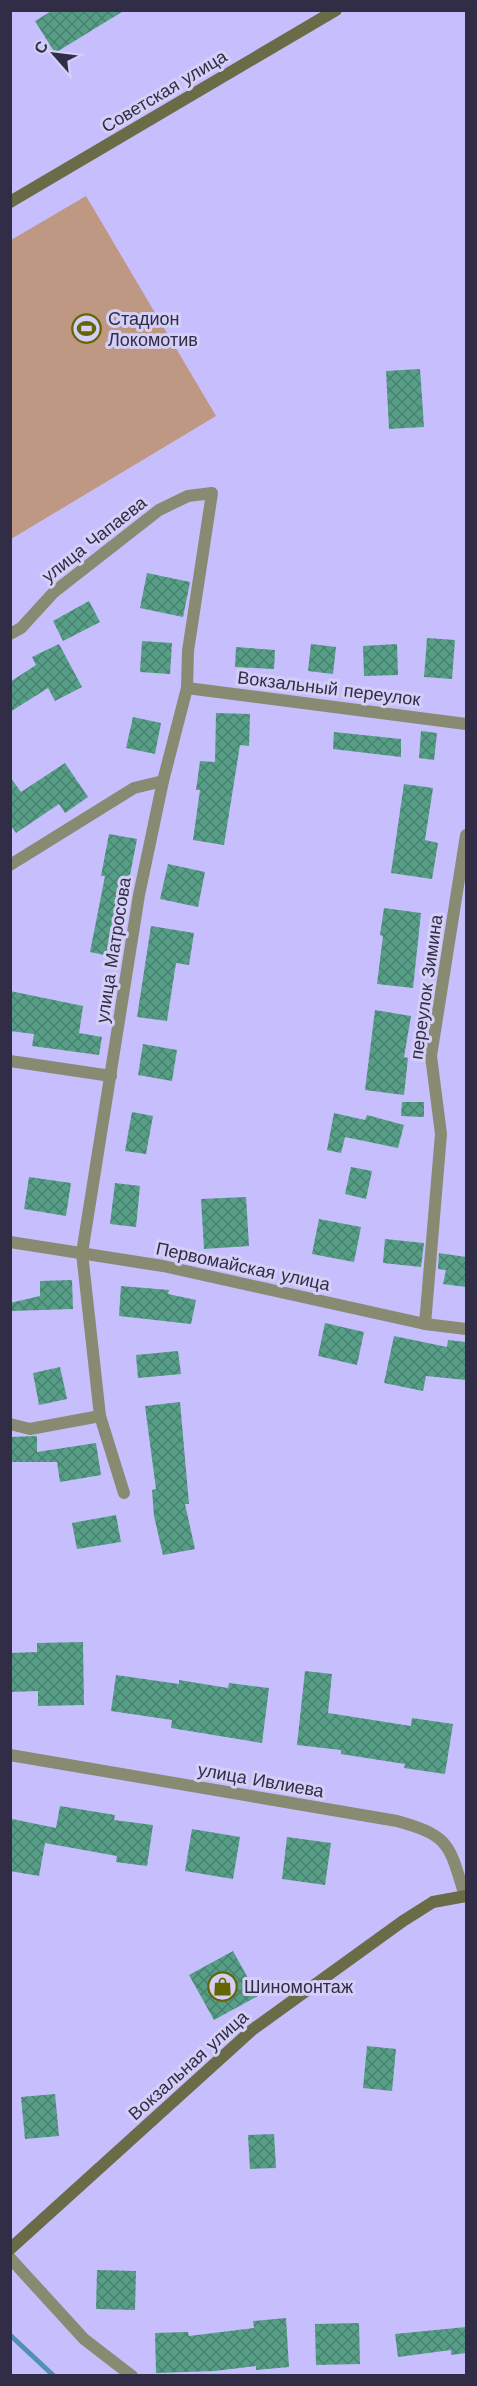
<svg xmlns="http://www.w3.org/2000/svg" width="477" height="2386" font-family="'Work Sans',sans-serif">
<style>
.garden{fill:#be9883}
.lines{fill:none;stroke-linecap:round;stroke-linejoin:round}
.stream{stroke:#5291b0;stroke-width:5}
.building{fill:url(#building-cross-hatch)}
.street{stroke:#888a71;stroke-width:12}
.secondary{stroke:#6a6c47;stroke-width:12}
.labels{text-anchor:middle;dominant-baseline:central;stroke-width:6;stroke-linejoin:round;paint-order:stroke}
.street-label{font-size:18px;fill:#312d46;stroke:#d4cff6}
.poi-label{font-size:18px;fill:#312d46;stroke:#d4cff6;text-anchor:start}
</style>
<defs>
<pattern id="building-cross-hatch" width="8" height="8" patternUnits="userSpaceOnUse" patternTransform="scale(1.5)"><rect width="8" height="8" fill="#579e87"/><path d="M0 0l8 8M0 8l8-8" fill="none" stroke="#498170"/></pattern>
</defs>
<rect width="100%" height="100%" fill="#c7befd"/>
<polygon class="garden" points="86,196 216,416 11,539 11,240"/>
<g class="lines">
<polyline class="stream" points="10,2335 54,2376"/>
</g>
<g class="building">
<polygon points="53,10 125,10 55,53 35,21"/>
<polygon points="420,369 424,427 389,429 386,371"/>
<polygon points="147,573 190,582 183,617 140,608"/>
<polygon points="89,601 100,622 63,641 53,621"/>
<polygon points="427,638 455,640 452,679 424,677"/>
<polygon points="142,641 172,643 170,674 140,672"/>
<polygon points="59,644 82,687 55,701 48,688 10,712 10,682 36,665 32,657"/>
<polygon points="311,644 336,647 333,674 308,671"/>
<polygon points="397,644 398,675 364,676 363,646"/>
<polygon points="236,647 275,650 274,669 235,667"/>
<polygon points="216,713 250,714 249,746 240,745 224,845 193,840 200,790 196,790 200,761 215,762"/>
<polygon points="133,717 161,723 155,754 126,748"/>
<polygon points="421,731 437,733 434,760 419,758"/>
<polygon points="334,732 401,739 401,757 333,749"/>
<polygon points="65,763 88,797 65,813 59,804 16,833 10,824 10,777 21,792"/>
<polygon points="404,784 433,788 425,840 438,843 432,879 391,873"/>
<polygon points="109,834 137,839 114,957 90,952 105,876 101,876"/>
<polygon points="168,864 205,872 198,907 160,899"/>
<polygon points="384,908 421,913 413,988 377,984 383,936 380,935"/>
<polygon points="151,926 194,933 189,965 176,963 167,1021 137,1017"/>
<polygon points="10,991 83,1006 79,1033 102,1037 99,1055 32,1046 34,1034 10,1031"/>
<polygon points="375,1010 411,1016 404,1057 408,1058 404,1095 365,1090"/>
<polygon points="143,1044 177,1050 172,1081 138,1075"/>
<polygon points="402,1102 424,1102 424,1117 401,1116"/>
<polygon points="132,1112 153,1116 146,1154 125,1151"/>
<polygon points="334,1113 365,1120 367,1115 404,1125 398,1148 345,1137 341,1153 327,1150"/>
<polygon points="351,1167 372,1171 366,1199 345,1194"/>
<polygon points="29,1177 71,1183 66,1216 24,1209"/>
<polygon points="115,1183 140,1186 136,1227 110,1224"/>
<polygon points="246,1197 249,1246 204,1249 201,1199"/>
<polygon points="319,1219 361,1227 354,1262 312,1254"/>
<polygon points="385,1239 424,1243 421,1267 383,1263"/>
<polygon points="439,1253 466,1257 466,1287 443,1284 446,1270 438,1269"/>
<polygon points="72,1280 73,1309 10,1311 10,1303 40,1296 40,1281"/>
<polygon points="121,1286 169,1290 168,1294 196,1300 191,1324 119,1316"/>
<polygon points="325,1323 364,1332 357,1365 318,1356"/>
<polygon points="394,1336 447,1347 448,1340 466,1342 466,1380 426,1376 423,1391 384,1383"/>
<polygon points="178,1351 181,1374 138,1378 136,1355"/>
<polygon points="60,1367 67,1399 39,1405 33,1373"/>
<polygon points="180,1402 189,1504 185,1504 195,1549 163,1555 154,1516 152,1490 156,1489 145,1406"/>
<polygon points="37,1436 37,1452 96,1443 101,1475 60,1482 57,1462 10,1462 10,1437"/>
<polygon points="116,1515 121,1542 77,1549 72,1523"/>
<polygon points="83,1642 84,1705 38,1706 38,1691 10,1692 10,1653 37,1652 37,1643"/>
<polygon points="305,1671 332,1674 328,1713 411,1726 412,1718 453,1724 445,1774 404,1768 405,1764 341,1754 341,1750 297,1745"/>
<polygon points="116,1675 179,1684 179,1680 228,1688 229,1683 269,1688 262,1743 171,1728 172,1720 111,1711"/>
<polygon points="60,1806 115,1815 114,1820 153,1825 147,1866 116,1862 117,1856 45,1843 39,1876 10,1871 12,1819 56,1828"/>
<polygon points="192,1829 240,1837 233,1879 185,1871"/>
<polygon points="287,1837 331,1843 325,1885 282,1879"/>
<polygon points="233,1951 258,1996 214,2020 189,1975"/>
<polygon points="367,2046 396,2049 392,2091 363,2088"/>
<polygon points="55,2094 59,2136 25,2139 21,2097"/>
<polygon points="274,2134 276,2168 250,2169 248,2135"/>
<polygon points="97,2270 136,2271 135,2310 96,2309"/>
<polygon points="286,2318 289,2367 256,2370 256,2366 215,2371 156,2373 155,2333 188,2332 189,2336 254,2328 253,2321"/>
<polygon points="359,2323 360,2364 316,2365 315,2324"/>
<polygon points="466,2327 466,2353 451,2355 451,2350 398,2357 395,2334"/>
</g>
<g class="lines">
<g class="street">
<polyline points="10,634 21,628 54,592 159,510 188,496 212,493 188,651 187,688 163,781 139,895 82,1253 100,1416 124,1493"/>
<polyline points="187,688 466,724"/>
<polyline points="10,865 134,788 163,781"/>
<polyline points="10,1061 111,1076"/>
<polyline points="10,1242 163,1266 425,1324 466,1329"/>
<polyline points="425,1324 441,1134 431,1056 466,835"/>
<polyline points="10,1424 30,1429 100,1416"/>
<path d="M10 1755 397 1821C451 1836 449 1845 465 1896"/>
<polyline points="10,2258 84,2339 132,2376"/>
</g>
<g class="secondary">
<polyline points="10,202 336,10"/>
<polyline points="10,2249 252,2030 403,1921 433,1902 466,1896"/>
</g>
</g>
<defs>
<symbol id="stadium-ring" viewBox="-11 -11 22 22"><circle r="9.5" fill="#d4cff6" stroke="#656601" stroke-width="1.5"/><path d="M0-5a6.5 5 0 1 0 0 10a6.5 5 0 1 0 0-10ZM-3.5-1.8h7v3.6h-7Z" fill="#656601"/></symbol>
<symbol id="shop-ring" viewBox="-11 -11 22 22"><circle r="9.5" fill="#d4cff6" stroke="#656601" stroke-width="1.5"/><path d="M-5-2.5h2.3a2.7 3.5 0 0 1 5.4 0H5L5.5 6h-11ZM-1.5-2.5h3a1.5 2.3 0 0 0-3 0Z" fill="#656601"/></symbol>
</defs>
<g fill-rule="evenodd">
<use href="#stadium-ring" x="70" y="312" width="33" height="33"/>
<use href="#shop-ring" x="206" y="1970" width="33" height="33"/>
</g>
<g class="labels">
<g class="street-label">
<text transform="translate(164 91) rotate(-31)">Советская улица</text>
<text transform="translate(94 539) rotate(-38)">улица Чапаева</text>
<text transform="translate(329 688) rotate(7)">Вокзальный переулок</text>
<text transform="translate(113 950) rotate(-81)">улица Матросова</text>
<text transform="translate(426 987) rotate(-82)">переулок Зимина</text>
<text transform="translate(243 1266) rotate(12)">Первомайская улица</text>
<text transform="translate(261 1780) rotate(10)">улица Ивлиева</text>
<text transform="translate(188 2065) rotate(-42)">Вокзальная улица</text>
</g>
<g class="poi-label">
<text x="108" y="318">Стадион<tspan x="108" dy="21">Локомотив</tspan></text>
<text x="244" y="1986">Шиномонтаж</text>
</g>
</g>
<rect width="477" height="2386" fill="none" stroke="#312d46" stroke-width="24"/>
<g transform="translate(54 54) rotate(298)" stroke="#d4cff6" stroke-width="4.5" paint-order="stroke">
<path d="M0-4.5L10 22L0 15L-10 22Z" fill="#312d46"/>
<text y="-9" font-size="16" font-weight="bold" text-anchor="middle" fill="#312d46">С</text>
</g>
</svg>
